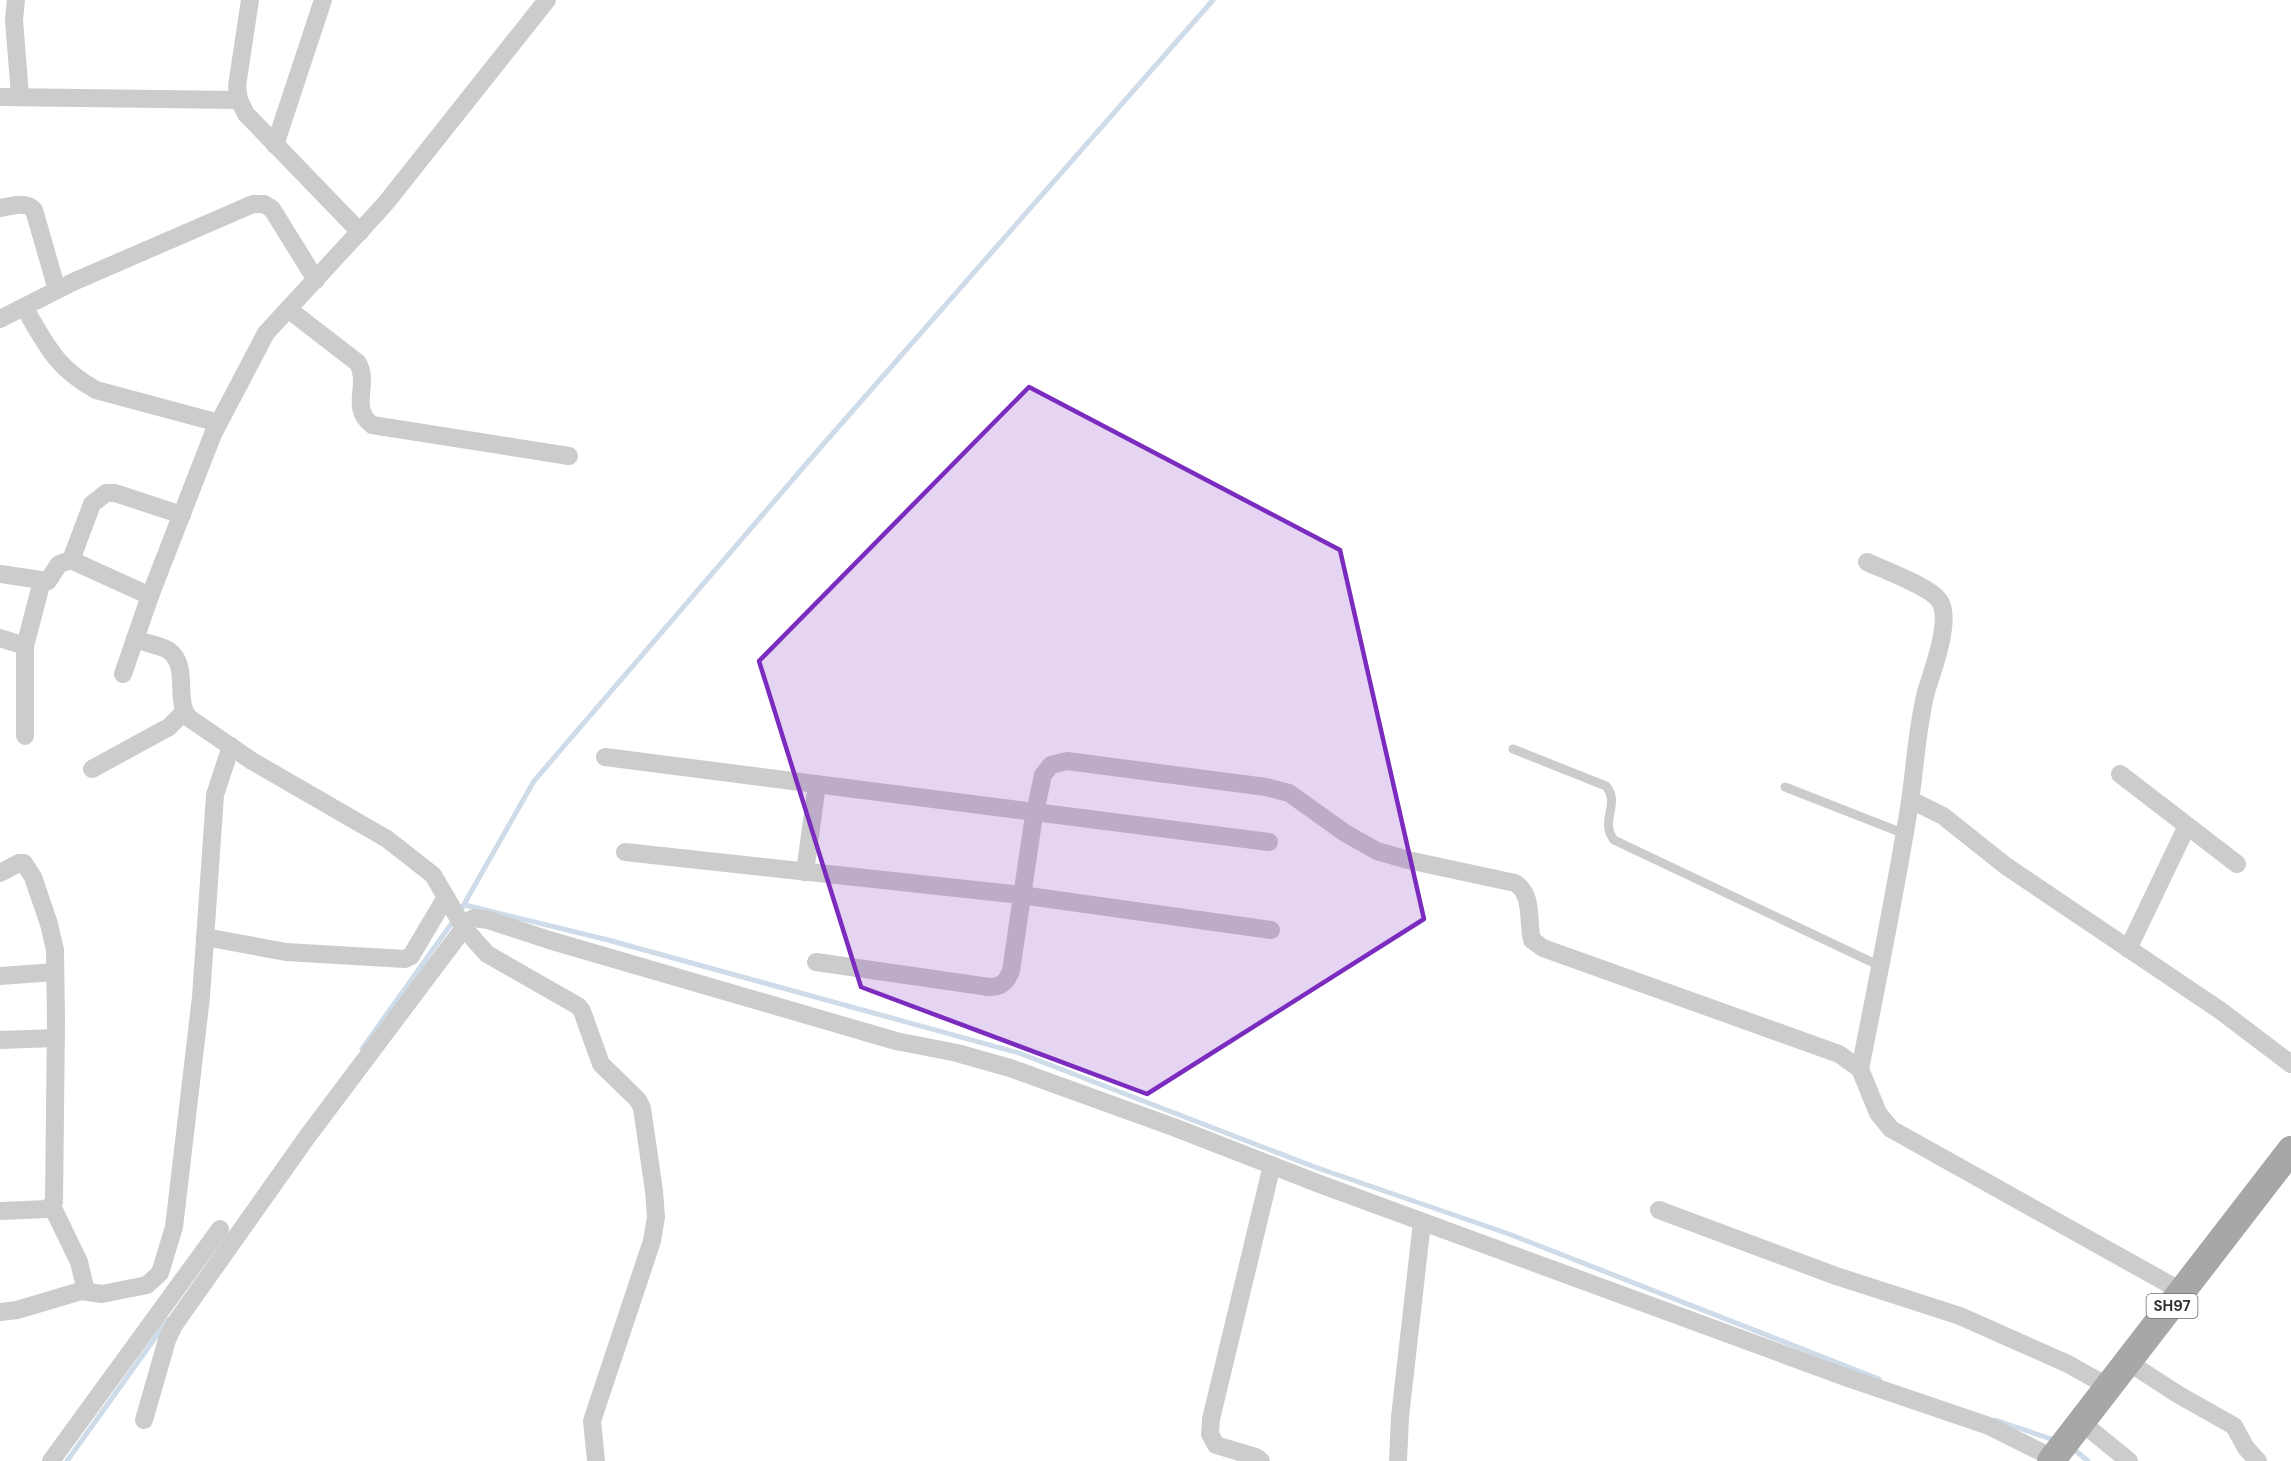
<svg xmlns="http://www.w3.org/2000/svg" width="2291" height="1461" font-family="'DM Sans',sans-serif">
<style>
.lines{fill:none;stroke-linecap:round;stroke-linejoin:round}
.stream{stroke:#cddce8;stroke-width:5}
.service{stroke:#ccc;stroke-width:9}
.minor{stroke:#ccc;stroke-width:18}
.primary{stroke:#a7a7a7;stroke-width:28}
.marked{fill:#7b2cbf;fill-opacity:0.2;stroke:#7b2cbf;stroke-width:4.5;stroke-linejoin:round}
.labels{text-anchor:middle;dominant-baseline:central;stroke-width:6;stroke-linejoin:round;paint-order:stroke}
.shield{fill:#fff;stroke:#6d6d6d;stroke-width:1.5}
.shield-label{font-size:15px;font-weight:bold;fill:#2f2f2f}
</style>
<rect width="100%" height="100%" fill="#fff"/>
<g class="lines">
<g class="stream">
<polyline points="465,905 608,940 1019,1053 1312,1166 1509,1234 1879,1379"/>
<polyline points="459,913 534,781 813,456 1213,0"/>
<polyline points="362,1049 454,920"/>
<polyline points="1995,1420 2054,1440"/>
<polyline points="2076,1451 2088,1461"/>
<polyline points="67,1461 168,1320"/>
</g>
<g class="service">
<path d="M1513 749 1606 786C1621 804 1599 821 1614 840L1880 966"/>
<polyline points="1785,787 1905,834"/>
</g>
<g class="minor">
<polyline points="16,0 14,20 20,96"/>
<polyline points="250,0 237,86 239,100 246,114 360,232"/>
<polyline points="0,97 239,100"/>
<polyline points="275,145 323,0"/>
<path d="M0 208C12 206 26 201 34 210L57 290"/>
<path d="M24 307C47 346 55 367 96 390L219 423"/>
<path d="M288 309 358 363C370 386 349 407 372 425L569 456"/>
<polyline points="0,319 73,282 253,204 264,204 272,209 316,280"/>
<polyline points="71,560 92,504 106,493 115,493 182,515"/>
<polyline points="0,574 48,581 59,564 71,560 150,596"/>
<polyline points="0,638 25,646"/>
<path d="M135 639C145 643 159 645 168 650 191 666 173 699 189 718L252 761 387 839 433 875 464 928 487 954 578 1006 582 1011 601 1064 638 1100 642 1108 654 1191 656 1217 652 1241 592 1421 596 1461"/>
<polyline points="123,674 150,596 213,434 266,333 385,204 547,0"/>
<polyline points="25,736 25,646 42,581"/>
<polyline points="605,757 1269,842"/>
<polyline points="92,769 169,727 184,712"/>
<polyline points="2120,774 2237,864"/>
<polyline points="1911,800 1943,816 2006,866 2221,1011 2291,1064"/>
<polyline points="625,852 1021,895 1271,930"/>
<polyline points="805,872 817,784"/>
<polyline points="0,873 19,863 24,863 33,877 49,924 55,950 56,1021 54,1202 47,1209 0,1211"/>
<polyline points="462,924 474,918 488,920 549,940 896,1041 957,1053 1010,1068 1176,1128 1317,1183 1848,1378 1989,1426 2053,1458"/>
<polyline points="205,937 286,952 405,959 411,956 446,897"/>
<polyline points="2128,949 2187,826"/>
<path d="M816 962 989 987C1001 987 1006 983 1011 971L1033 822 1043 775 1051 765 1067 761 1266 787 1289 793 1345 833 1377 851 1408 860 1515 883C1534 895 1527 921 1532 940L1543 948 1839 1054 1860 1069 1878 1113 1891 1129 2183 1292"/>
<polyline points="0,976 55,972"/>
<polyline points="0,1040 56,1038"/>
<path d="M1860 1069C1877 984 1894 899 1908 814 1915 773 1916 732 1926 692 1932 672 1953 618 1939 600 1929 586 1884 570 1867 562"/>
<polyline points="52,1206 79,1262 86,1291"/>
<polyline points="1659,1210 1836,1276 1960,1316 2068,1364 2109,1387"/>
<polyline points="0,1312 17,1310 81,1291 102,1294 147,1285 160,1273 174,1227 201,997 215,795 231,746"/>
<polyline points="2128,1362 2179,1395 2234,1426 2246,1448 2258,1461"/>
<polyline points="144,1420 167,1340 174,1325 307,1137 464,928"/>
<polyline points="2081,1422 2129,1461"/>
<polyline points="51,1461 220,1229"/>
<polyline points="1261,1461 1256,1457 1216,1445 1210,1434 1211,1419 1272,1165"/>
<polyline points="1398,1461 1400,1417 1422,1222"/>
</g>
<polyline class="primary" points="2051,1461 2291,1150"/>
</g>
<path class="marked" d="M1029 387 1340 550 1424 919 1147 1094 861 987 759 661Z"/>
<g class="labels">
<rect class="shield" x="2146.5" y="1294" width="51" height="24" rx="4.5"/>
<g class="shield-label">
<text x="2172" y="1306">SH97</text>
</g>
</g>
</svg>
